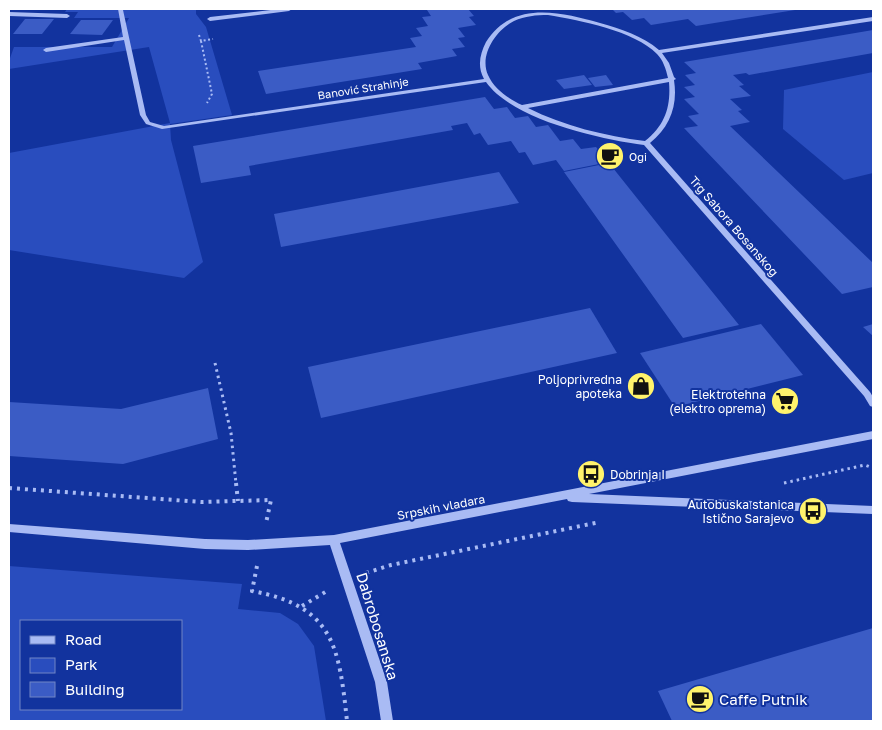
<svg xmlns="http://www.w3.org/2000/svg" width="882" height="730" font-family="'Golos Text',sans-serif">
<style>
.green{fill:#294dbe;fill-rule:evenodd}
.building{fill:#3b5cc5}
.lines{fill:none;stroke-linecap:round;stroke-linejoin:round}
.path-far2{stroke:#a9bbf4;stroke-width:2;stroke-dasharray:2 2.5;stroke-linecap:butt}
.path-far1{stroke:#a9bbf4;stroke-width:3;stroke-dasharray:2.5 4;stroke-linecap:butt}
.path{stroke:#a9bbf4;stroke-width:4;stroke-dasharray:3 5;stroke-linecap:butt}
.minor{fill:#a9bbf4;fill-rule:evenodd}
.labels{text-anchor:middle;dominant-baseline:central;stroke-width:4;stroke-linejoin:round;paint-order:stroke}
.far-street-label{font-size:11px;fill:#fff;stroke:#12339e}
.far-poi-label{font-size:11px;fill:#fff;stroke:#12339e;text-anchor:start}
.street-label{font-size:12px;fill:#fff;stroke:#12339e}
.poi-label{font-size:12px;fill:#fff;stroke:#12339e;text-anchor:end}
.near-street-label{font-size:15px;fill:#fff;stroke:#12339e}
.near-poi-label{font-size:15px;fill:#fff;stroke:#12339e;text-anchor:start}
</style>
<rect width="100%" height="100%" fill="#12339e"/>
<g class="green">
<polygon points="67,9 196,9 196,14 206,27 232,115 170,124 171,140 203,262 184,278 9,250 9,153 170,123 149,47 9,69 9,61 14,47 112,47 129,18 74,18 78,12 65,12"/>
<polygon points="873,72 873,173 844,180 783,129 784,90"/>
<path d="M9 566 242 584 238 609 280 613 298 624 314 646 326 721H9ZM181 621V709H21V621Z"/>
</g>
<g class="building">
<polygon points="435,9 468,9 474,16 469,17 476,25 458,28 465,37 458,38 465,47 452,49 457,56 418,63 422,69 266,94 258,71 416,47 410,38 422,36 416,28 428,26 422,17 431,16 427,10"/>
<polygon points="612,9 795,9 795,10 696,26 688,19 651,25 644,18 632,20 623,12 616,13"/>
<polygon points="25,19 54,19 42,34 13,34"/>
<polygon points="81,20 113,20 102,35 70,34"/>
<polygon points="873,30 873,53 749,75 746,73 733,75 744,85 739,86 751,96 730,99 742,110 738,111 750,122 730,126 873,263 873,287 842,294 684,128 698,126 688,116 699,114 684,99 695,97 684,87 695,85 685,75 696,73 684,62"/>
<polygon points="584,75 592,85 564,89 556,80"/>
<polygon points="606,75 613,85 595,87 588,78"/>
<polygon points="485,97 494,109 507,107 515,118 528,116 536,127 548,125 560,141 573,139 581,149 596,147 609,162 564,171 556,160 533,165 525,152 519,153 511,141 488,145 480,133 474,135 467,123 451,126 453,130 249,166 251,175 201,183 193,146"/>
<polygon points="609,163 668,237 739,325 683,338 564,172"/>
<polygon points="499,172 519,203 281,247 274,214"/>
<polygon points="590,308 617,353 321,418 308,367"/>
<polygon points="761,324 803,375 675,407 640,353"/>
<polygon points="873,324 873,336 863,327"/>
<polygon points="208,388 218,439 123,464 9,456 9,402 121,409"/>
<polygon points="873,628 873,721 672,721 658,691"/>
</g>
<g class="lines">
<g class="path-far2">
<polyline points="199,35 201,41 213,39"/>
<polyline points="201,41 212,94 207,103"/>
</g>
<g class="path-far1">
<polyline points="215,363 231,433 236,484"/>
<polyline points="784,483 865,465 873,468"/>
</g>
<g class="path">
<polyline points="236,483 238,501"/>
<polyline points="9,488 202,502 271,500 266,523"/>
<path d="M257 566 252 591C334 606 339 647 347 721"/>
<polyline points="366,573 391,565 600,522"/>
<polyline points="302,606 327,591"/>
</g>
<g class="minor">
<path d="M118 9 123 10 146 115 150 122 164 126 484 79C477 66 480 54 486 42 512 0 561 12 600 23 621 29 643 36 659 50L873 17V21L662 53 669 63 674 77 676 79 674 80C678 106 670 127 650 143L870 392 873 397V407L870 406 864 396 644 145C599 139 513 120 486 82L162 129 146 124 140 115 124 40 46 52 43 50 46 48 123 37ZM548 15C579 20 635 31 657 54 663 60 666 69 668 78L522 105C509 99 494 89 488 75 479 55 496 30 514 21 525 16 536 15 548 15ZM669 82C671 107 665 125 645 141 605 136 564 126 528 108Z"/>
<polygon points="279,9 292,9 289,11 210,21 207,19 210,17"/>
<polygon points="9,12 67,14 70,16 67,18 9,16"/>
<polygon points="873,431 873,439 589,494 873,506 873,514 572,502 568,501 567,499 340,543 387,682 393,721 381,721 375,682 330,545 248,550 205,549 9,532 9,524 205,539 248,540 334,535"/>
</g>
</g>
<defs>
<symbol id="cafe-disc" viewBox="-11 -11 22 22"><circle r="9.5" fill="#fff36c" stroke="#12339e"/><path d="M-5.5-4.5H6V0H3Q3 3.5 0 3.5H-2.5Q-5.5 3.5-5.5 0ZM3-3.2v2h1.7v-2ZM-6 4.5H4V6H-6Z" fill="#111"/></symbol>
<symbol id="shop-disc" viewBox="-11 -11 22 22"><circle r="9.5" fill="#fff36c" stroke="#12339e"/><path d="M-5-2.5h2.3a2.7 3.5 0 0 1 5.4 0H5L5.5 6h-11ZM-1.5-2.5h3a1.5 2.3 0 0 0-3 0Z" fill="#111"/></symbol>
<symbol id="supermarket-disc" viewBox="-11 -11 22 22"><circle r="9.5" fill="#fff36c" stroke="#12339e"/><path d="M-6-5.5h2.5l.6 2H6L4.5 2H-2.5L-4.4-4H-6ZM-1.5 3.2a1.3 1.3 0 1 0 .1 0ZM3 3.2a1.3 1.3 0 1 0 .1 0Z" fill="#111"/></symbol>
<symbol id="bus-disc" viewBox="-11 -11 22 22"><circle r="9.5" fill="#fff36c" stroke="#12339e"/><path d="M-5-6H5V4H4V6H2V4H-2V6H-4V4H-5ZM-3.5-4V0h7V-4ZM-3.5 1.2v1.5H-2V1.2ZM2 1.2v1.5H3.5V1.2Z" fill="#111"/></symbol>
</defs>
<g fill-rule="evenodd">
<use href="#cafe-disc" x="594" y="140" width="32" height="32"/>
<use href="#shop-disc" x="625" y="370" width="32" height="32"/>
<use href="#supermarket-disc" x="769" y="385" width="32" height="32"/>
<use href="#bus-disc" x="575" y="458" width="32" height="32"/>
<use href="#bus-disc" x="797" y="495" width="32" height="32"/>
<use href="#cafe-disc" x="684" y="683" width="32" height="32"/>
</g>
<g class="labels">
<g class="far-street-label">
<text transform="translate(363 88) rotate(-9)">Banović Strahinje</text>
</g>
<g class="far-poi-label">
<text x="629" y="156">Ogi</text>
</g>
<g class="street-label">
<text transform="translate(734 226) rotate(49)">Trg Sabora Bosanskog</text>
<text transform="translate(441 507) rotate(-11)">Srpskih vladara</text>
</g>
<g class="poi-label">
<text x="622" y="379">Poljoprivredna<tspan x="622" dy="14">apoteka</tspan></text>
<text x="766" y="394">Elektrotehna<tspan x="766" dy="14">(elektro oprema)</tspan></text>
<text x="610" y="474" text-anchor="start">Dobrinja I</text>
<text x="794" y="504">Autobuska stanica<tspan x="794" dy="14">Istično Sarajevo</tspan></text>
</g>
<g class="near-street-label">
<text transform="translate(378 626) rotate(73)">Dabrobosanska</text>
</g>
<g class="near-poi-label">
<text x="719" y="699">Caffe Putnik</text>
</g>
</g>
<rect width="882" height="730" fill="none" stroke="#ffffff" stroke-width="20"/>
<rect x="20" y="620" width="162" height="90" fill="#12339e" stroke="#7185c5"/>
<rect x="30" y="636" width="25" height="8" fill="#a9bbf4" stroke="#7185c5"/>
<text x="65" y="645" font-size="15" fill="#ffffff">Road</text>
<rect x="30" y="658" width="25" height="15" fill="#294dbe" stroke="#7185c5"/>
<text x="65" y="670" font-size="15" fill="#ffffff">Park</text>
<rect x="30" y="682" width="25" height="15" fill="#3b5cc5" stroke="#7185c5"/>
<text x="65" y="695" font-size="15" fill="#ffffff">Building</text>
</svg>
